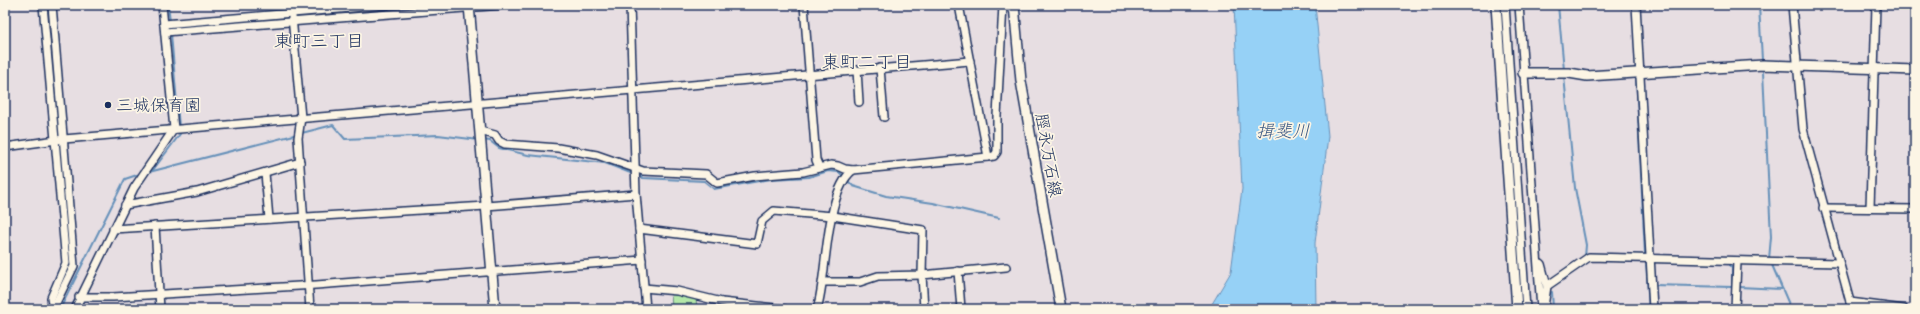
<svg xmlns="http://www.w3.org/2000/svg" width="1920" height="314" font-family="Itim,'Klee One',sans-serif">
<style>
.green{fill:#b4e8a9;stroke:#688c84}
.water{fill:#96d1f6;stroke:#6590b9}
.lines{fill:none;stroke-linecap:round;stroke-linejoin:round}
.stream{stroke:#6590b9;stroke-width:2}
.street-casing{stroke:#1b2f5e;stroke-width:10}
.secondary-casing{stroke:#1b2f5e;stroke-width:12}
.street{stroke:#fcf5e5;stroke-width:7}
.secondary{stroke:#fcf5e5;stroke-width:9}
.poi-dot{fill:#1b2f5e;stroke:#fcf5e5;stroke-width:1.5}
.labels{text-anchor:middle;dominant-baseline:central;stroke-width:3.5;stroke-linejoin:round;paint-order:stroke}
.poi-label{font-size:17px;fill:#1b2f5e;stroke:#fcf5e5;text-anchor:start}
.street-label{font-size:17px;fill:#1b2f5e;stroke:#fcf5e5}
.neighbourhood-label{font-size:18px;fill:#1b2f5e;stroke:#fcf5e5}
.water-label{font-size:18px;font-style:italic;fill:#3a5884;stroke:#fcf5e5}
</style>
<rect width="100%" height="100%" fill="#e7dee2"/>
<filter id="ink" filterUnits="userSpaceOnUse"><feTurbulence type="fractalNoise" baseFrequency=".025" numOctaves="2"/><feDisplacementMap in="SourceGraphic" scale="8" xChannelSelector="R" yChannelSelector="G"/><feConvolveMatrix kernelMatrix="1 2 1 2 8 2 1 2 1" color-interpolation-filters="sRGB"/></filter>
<g filter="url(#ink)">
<polygon class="green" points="671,293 696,298 697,309 672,309"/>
<polygon class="water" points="1234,5 1315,5 1328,136 1315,243 1316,309 1310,309 1308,307 1307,309 1209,309 1231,272 1242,189"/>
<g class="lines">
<g class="stream">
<polyline points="47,5 58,131"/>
<polyline points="168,5 170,22"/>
<polyline points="1558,5 1564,70"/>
<polyline points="1759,5 1762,60"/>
<polyline points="171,34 179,127"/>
<polyline points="1763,72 1771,237 1769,259"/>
<polyline points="1564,76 1575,188 1586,245 1585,257"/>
<polyline points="1636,76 1645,254"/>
<polyline points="483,140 490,141 499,148 528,155 605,163 633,174"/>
<polyline points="153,170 180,134 180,132"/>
<polyline points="149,172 333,125 345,139 438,135 479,140"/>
<polyline points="637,175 643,178 704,181 714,189 771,179 809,177 828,171 839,172 853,186 886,196 933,203 999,218"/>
<polyline points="1646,261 1649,309"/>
<polyline points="1772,265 1791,309"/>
<polyline points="1653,285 1732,287 1732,268 1727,263"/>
<polyline points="1739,287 1781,289"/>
<polyline points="59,289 69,266 69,263"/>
<polyline points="1552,292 1553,309"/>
<polyline points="60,309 125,179 140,174"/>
</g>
<defs>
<g id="street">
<polyline points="43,5 66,263 51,298 53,309"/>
<polyline points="52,5 74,266 54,307"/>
<polyline points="291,5 301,118 298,138 310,309"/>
<polyline points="630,5 636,194 646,309"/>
<polyline points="804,5 816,160 819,167"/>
<polyline points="959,5 988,157"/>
<polyline points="1505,5 1526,309"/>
<polyline points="1519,5 1541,309"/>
<polyline points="1636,5 1653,309"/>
<polyline points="1792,5 1803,129 1852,309"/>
<polyline points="164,24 386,5"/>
<polyline points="165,32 502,5"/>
<polyline points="880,68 884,117"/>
<polyline points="857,70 859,102"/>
<polyline points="480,131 495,135 499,141 505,144 558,148 597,155 643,171 706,174 717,183 755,176 803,172 831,165 838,166 845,169 853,170"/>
<polyline points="5,147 64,139 970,61"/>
<polyline points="265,173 269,219"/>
<polyline points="125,205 197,192 300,162"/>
<polyline points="1823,208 1915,209"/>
<polyline points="1870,208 1876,5"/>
<polyline points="155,226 160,309"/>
<polyline points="113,229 486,206 636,194"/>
<polyline points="639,229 757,244 762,221 774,211 833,216 923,230 922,275 924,309"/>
<polyline points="1541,264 1547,286 1544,307"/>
<polyline points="958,271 961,309"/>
<polyline points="823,282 860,282 878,276 922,275 1006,267"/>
<polyline points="1547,286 1589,257 1839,263"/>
<polyline points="644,288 677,291 722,302 784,309"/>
<polyline points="79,297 113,297 316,285 642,260"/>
<polyline points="1850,302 1904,309"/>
<polyline points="75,309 134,188 174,129 162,5"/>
<path d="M817 309C828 274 824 193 853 170L988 157 994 156 997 152V116L1003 5"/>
<polyline points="1735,309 1737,261"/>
</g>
<g id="secondary">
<polyline points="469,5 495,309"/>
<polyline points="1014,5 1021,81 1061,309"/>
<polyline points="1496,5 1517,309"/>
<polyline points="1523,73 1569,73 1587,76 1763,65 1915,70"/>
</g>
</defs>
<use href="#street" class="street-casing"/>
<use href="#secondary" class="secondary-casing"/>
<use href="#street" class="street"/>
<use href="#secondary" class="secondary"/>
</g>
</g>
<circle class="poi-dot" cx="108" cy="105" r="4"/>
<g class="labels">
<g class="poi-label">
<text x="116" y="105">三城保育園</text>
</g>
<g class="street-label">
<text transform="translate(1049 155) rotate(80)">脛永万石線</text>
</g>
<g class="neighbourhood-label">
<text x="319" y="41">東町三丁目</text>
<text x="867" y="62">東町二丁目</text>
</g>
<g class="water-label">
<text x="1283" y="131">揖斐川</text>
</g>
</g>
<rect width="1920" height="314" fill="none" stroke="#fcf5e5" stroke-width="20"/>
<rect x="10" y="10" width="1900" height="294" fill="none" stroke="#1b2f5e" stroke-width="1.5" filter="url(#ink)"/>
</svg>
